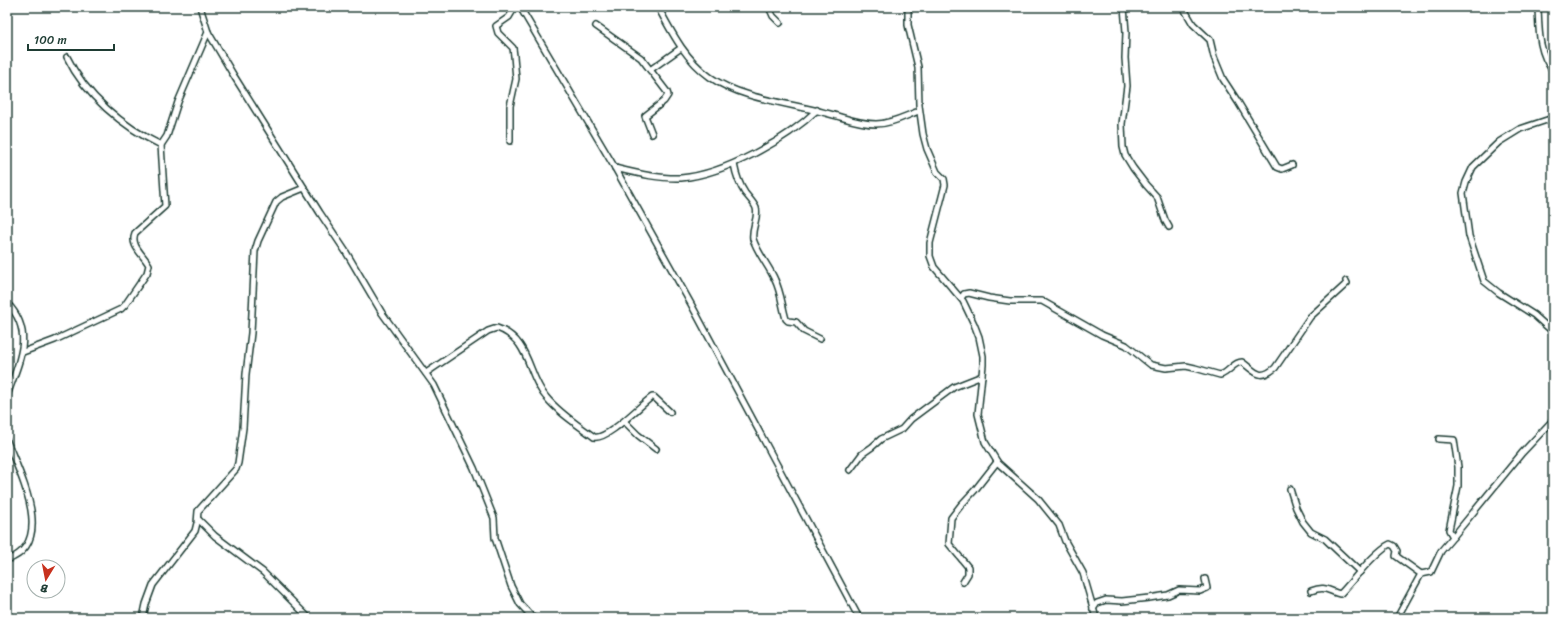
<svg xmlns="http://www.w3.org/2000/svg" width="1560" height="625" font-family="Sriracha,sans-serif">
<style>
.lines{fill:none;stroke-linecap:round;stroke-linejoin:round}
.minor-casing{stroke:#1f3d34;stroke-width:8}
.minor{stroke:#fff;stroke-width:5}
</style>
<rect width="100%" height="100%" fill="#fff"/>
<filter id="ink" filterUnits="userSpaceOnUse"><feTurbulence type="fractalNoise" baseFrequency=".025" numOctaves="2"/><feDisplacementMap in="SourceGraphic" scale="8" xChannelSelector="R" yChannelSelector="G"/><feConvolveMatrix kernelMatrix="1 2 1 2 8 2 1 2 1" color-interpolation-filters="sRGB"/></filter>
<g filter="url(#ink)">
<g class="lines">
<defs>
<g id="minor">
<polyline points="200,7 208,32 234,76 320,213 346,252 382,313 434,385 474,468 494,518 495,538 511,586 520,604 533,618"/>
<polyline points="520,7 615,168 691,304 859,618"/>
<path d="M658 7C672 33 685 59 710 77 741 99 789 103 826 113 843 117 858 124 876 124 891 124 905 116 919 111"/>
<polyline points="769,7 773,16 780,23"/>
<polyline points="908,7 908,25 918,67 919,105 923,134 927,149 937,172 944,179 945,185 930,243 930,256 934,267 963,301 974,324 979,337 983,356 983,365 978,414 985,442 998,463 1038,499 1059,525 1065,541 1083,573 1096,618"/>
<polyline points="1124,7 1126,32 1125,58 1127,86 1122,124 1123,147 1125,155 1133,168 1146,185 1157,197 1165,220 1169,227"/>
<polyline points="1183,7 1193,24 1210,40 1214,57 1223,79 1238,102 1277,167 1282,169 1292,165"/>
<path d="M1538 7C1539 29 1538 52 1553 71"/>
<polyline points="596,26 641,58 667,92 668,95 664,101 645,116 652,134"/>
<path d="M67 57C85 95 123 127 161 145"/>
<polyline points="650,70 681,48"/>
<polyline points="1553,118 1520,129 1499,142 1473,167 1466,182 1463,193 1469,236 1484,281 1499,293 1534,315 1553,332"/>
<polyline points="510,141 510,106 516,79 514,56 513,48 498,33 496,26 509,17 515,7"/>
<path d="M734 164C736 175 739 184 745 193 749 198 754 203 756 208 759 218 751 228 753 239 758 254 769 266 775 280 781 292 782 306 786 319L788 321 796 322 804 331 820 339"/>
<path d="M615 168C636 173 659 179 681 178 725 174 786 140 817 110"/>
<path d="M961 298 964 294 969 293 989 298 1010 301H1042L1102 335 1126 345 1151 365 1166 368 1186 366 1195 368 1220 375C1229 373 1233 362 1242 362 1256 372 1259 381 1275 368L1310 317 1344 286 1347 283 1346 281"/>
<path d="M7 303C36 333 18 363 7 396"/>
<path d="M23 352 55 340 121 309 125 305 147 273 149 265C143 254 130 246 135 233L165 206 161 145 167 136 178 102 208 32"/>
<path d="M426 373 488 331 497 328C531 340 527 375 546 397 559 413 578 425 594 437 608 440 640 405 652 397H654L670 412"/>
<polyline points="625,422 638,435 656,449"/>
<polyline points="1439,439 1454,440 1458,467 1458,486 1449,530 1453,537"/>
<path d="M7 441C19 473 57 543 7 560"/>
<polyline points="850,470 862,454 872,447 881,439 902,429 911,419 954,387 982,376"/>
<polyline points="1290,489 1296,508 1303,522 1311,532 1325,539 1360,572"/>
<polyline points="198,519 215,536 263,572 309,618"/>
<polyline points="963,582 968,574 968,567 949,544 951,518 961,505 975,490 997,462"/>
<path d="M1311 591C1326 585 1328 591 1340 594 1352 582 1375 551 1390 544L1394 546 1397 551 1396 556 1421 574"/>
<polyline points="1093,609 1097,603 1106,600 1122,601 1149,598 1168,595 1179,590 1200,591 1207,588 1205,579"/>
<polyline points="143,618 146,604 153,585 195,531 197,523 198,511 236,469 238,463 243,428 246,374 251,333 255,251 258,241 276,202 282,197 304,188"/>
<polyline points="1397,618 1421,574 1431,572 1441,551 1453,537 1522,453 1553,420"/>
</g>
</defs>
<use href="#minor" class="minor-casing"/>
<use href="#minor" class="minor"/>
</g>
</g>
<rect width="1560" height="625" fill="none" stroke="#fff" stroke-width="24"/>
<rect x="12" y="12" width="1536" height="601" fill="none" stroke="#1f3d34" stroke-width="1.5" filter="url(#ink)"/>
<g transform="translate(46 579) rotate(190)"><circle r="19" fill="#ffffff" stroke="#a5b1ae"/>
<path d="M0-3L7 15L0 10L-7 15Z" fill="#c8321e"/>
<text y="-6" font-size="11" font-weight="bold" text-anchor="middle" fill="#1f3d34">B</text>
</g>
<path d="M28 44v6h86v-6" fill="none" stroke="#1f3d34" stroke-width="2"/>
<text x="34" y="44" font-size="12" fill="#1f3d34" stroke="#ffffff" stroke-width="3" paint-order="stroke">100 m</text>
</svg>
